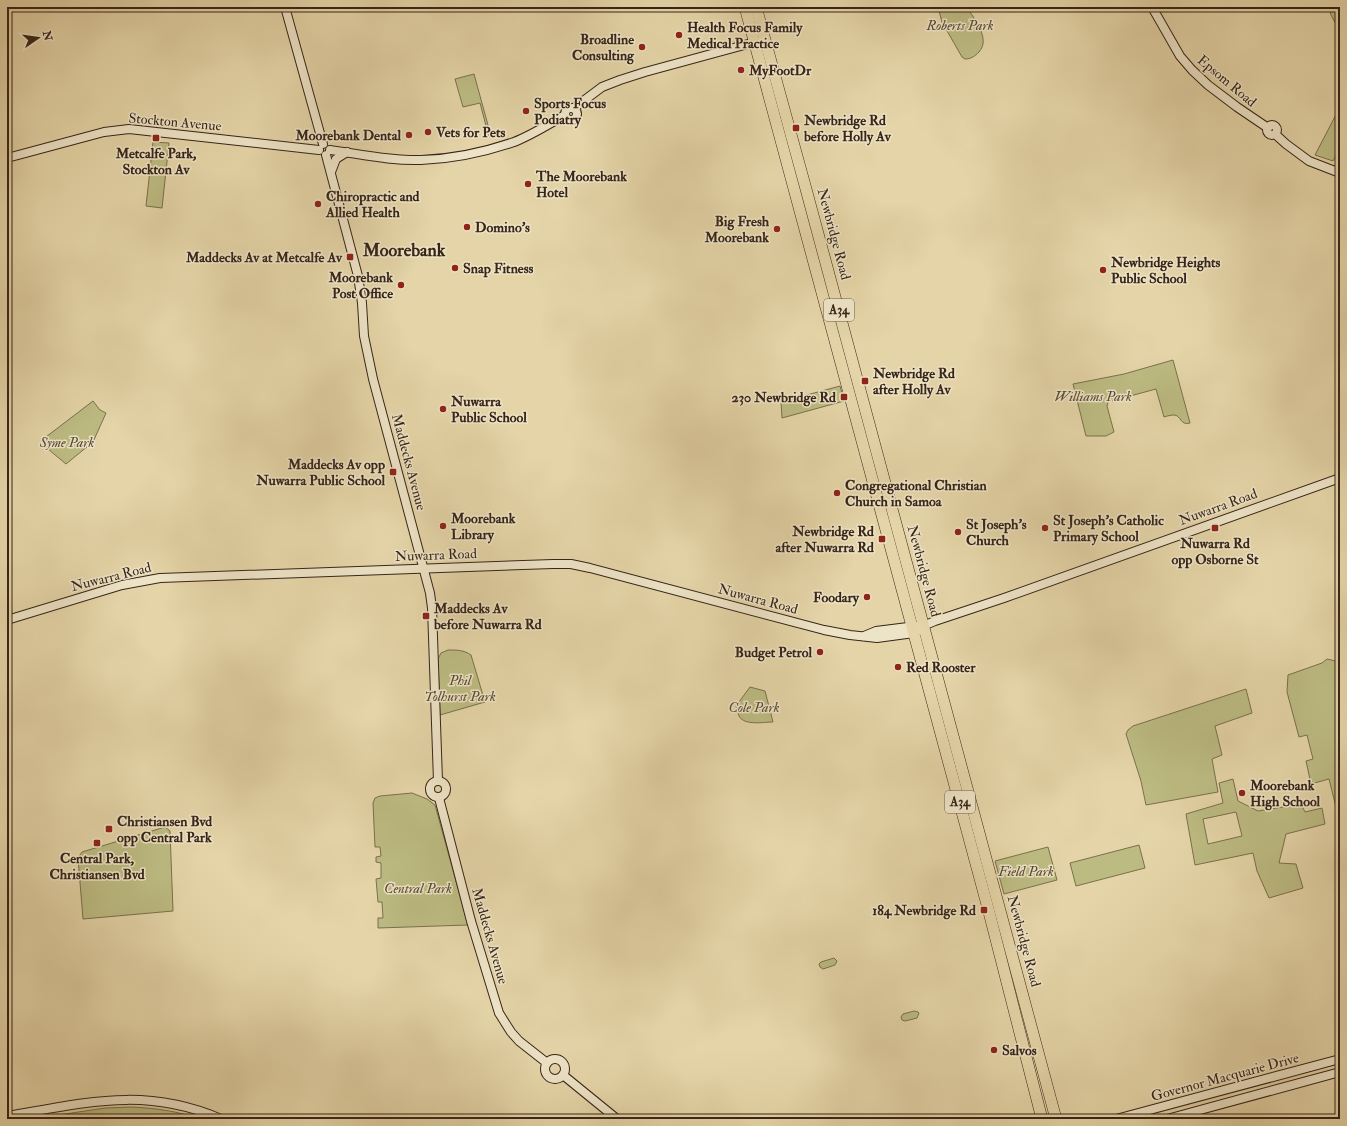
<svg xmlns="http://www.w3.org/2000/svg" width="1347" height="1126" font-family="'IM FELL Double Pica',serif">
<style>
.green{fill:#bcbb82;stroke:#7a704d;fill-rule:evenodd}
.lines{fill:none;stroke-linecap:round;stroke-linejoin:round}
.secondary-casing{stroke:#372518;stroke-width:10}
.highway-casing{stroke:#372518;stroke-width:12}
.secondary{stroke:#ede3c6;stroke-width:8}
.highway{stroke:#e4d4a7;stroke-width:11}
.poi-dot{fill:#8f2418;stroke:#ede3c6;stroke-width:1.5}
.labels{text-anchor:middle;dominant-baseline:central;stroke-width:3;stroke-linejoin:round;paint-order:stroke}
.shield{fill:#ede3c6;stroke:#6e5e4c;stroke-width:1}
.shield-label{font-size:13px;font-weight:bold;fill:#372518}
.park-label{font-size:14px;font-style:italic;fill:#584a32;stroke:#ede3c6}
.poi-label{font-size:14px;font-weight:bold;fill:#372518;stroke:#ede3c6;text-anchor:start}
.street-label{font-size:14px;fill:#372518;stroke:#ede3c6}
.district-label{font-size:18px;font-weight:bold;fill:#372518;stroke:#ede3c6}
</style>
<rect width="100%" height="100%" fill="#e4d4a7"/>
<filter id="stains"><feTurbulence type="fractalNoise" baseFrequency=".005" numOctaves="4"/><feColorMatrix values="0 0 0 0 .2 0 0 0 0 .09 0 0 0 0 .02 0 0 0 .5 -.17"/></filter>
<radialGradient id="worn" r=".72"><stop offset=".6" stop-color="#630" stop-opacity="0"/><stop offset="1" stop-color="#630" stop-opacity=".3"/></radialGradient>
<g class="green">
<path d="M938 7H967C974 19 991 39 979 52 975 56 971 59 965 59L962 57 942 22Z"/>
<polygon points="1329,7 1340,7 1340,32 1331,15"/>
<polygon points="474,74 491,136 489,137 480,103 463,107 455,79"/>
<polygon points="1340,107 1340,147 1333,161 1315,155"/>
<polygon points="153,142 169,143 162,208 146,206"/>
<path d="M1173 360 1190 423C1180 426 1181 415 1174 415 1171 415 1167 416 1164 417L1156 389 1108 402 1107 406 1114 432 1106 436H1086L1073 384 1124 374Z"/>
<polygon points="840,386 844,401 782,418 781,402"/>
<polygon points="93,401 100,410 106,413 93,442 66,464 48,449 42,440"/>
<path d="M448 650C457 650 464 650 471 655L485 702 440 715 438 659 441 653Z"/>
<polygon points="1327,659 1340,662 1340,810 1337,811 1329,779 1311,784 1306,761 1313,759 1307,735 1299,737 1287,692 1288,675 1322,663"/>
<path d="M750 687 765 691 773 722C764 722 744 726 739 716 738 713 737 709 736 706Z"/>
<polygon points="1246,689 1252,713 1215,726 1222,755 1212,759 1218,792 1146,805 1141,781 1126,734 1128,730 1133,726"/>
<path d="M1233 779 1238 801 1258 811 1301 804 1305 812 1322 808 1325 824 1286 834 1279 863 1296 864 1303 888 1269 898 1257 871 1253 853 1195 865 1186 814 1223 803 1219 783ZM1236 812 1242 836 1208 844 1203 819Z"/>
<polygon points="412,793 427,799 435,805 468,925 378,928 378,918 383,918 382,902 378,902 376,879 381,878 381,863 376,862 376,857 381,856 380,847 375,847 373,803 375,798 380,796"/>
<polygon points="165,827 170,831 173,911 83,919 78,858 82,852"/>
<polygon points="1139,845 1145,868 1076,886 1070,863"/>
<polygon points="1048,847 1057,880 1004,894 995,861"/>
<polygon points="834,958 837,961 835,965 823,969 820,967 819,964 821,962"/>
<polygon points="914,1011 918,1012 919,1013 917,1018 905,1021 902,1020 901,1017 903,1014"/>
<path d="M131 1107C155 1108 177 1111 200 1119H32L105 1108Z"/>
</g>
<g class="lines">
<defs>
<g id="secondary">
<polyline points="285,7 323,144"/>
<polyline points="1152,7 1180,56 1192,70 1208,85 1237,107 1268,128"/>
<polyline points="574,108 602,87 620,80 645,72 759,41"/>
<circle cx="571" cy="114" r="6"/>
<circle cx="1272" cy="130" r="5"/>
<polyline points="1275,134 1286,144 1309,161 1340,173"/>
<path d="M330 150C360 154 391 161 421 160 452 159 485 152 514 142 532 135 549 124 565 115"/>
<polyline points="326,155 358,276 362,303 364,336 373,379 430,593 432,608 438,781"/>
<polyline points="7,158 104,132 129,129 319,150"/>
<polyline points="331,172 336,159 347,152"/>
<polyline points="7,620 122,585 160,578 553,564 571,564 590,568 824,630 850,635 877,638 914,633 923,626 935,621 1004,598 1340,478"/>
<polyline points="864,636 876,631 916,626"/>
<circle cx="438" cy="789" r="8"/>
<polyline points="439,798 471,921 499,1013 511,1032 519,1041 547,1063"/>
<circle cx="555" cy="1069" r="10"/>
<polyline points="563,1075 617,1119"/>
<path d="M7 1116C85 1103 144 1086 221 1119"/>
<polyline points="1116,1119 1340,1059"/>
<polyline points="1167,1119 1340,1072"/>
</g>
<g id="highway">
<polyline points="745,7 989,912 1042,1119"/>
<polyline points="756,7 806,189 1056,1119"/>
</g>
</defs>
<use href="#secondary" class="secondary-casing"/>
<use href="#highway" class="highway-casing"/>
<use href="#secondary" class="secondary"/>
<use href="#highway" class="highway"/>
</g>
<g class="poi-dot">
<circle cx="679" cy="35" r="4"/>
<circle cx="642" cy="47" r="4"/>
<circle cx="741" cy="70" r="4"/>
<circle cx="526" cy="111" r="4"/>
<rect x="792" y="124" width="8" height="8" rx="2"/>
<circle cx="428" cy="132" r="4"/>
<circle cx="409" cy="135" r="4"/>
<rect x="152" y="134" width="8" height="8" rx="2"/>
<circle cx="528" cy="184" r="4"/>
<circle cx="318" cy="204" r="4"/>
<circle cx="467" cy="227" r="4"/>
<circle cx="777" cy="229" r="4"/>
<rect x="346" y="253" width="8" height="8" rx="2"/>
<circle cx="455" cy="268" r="4"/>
<circle cx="1103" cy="270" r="4"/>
<circle cx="401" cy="285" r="4"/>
<rect x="861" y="377" width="8" height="8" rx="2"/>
<rect x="840" y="393" width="8" height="8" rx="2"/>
<circle cx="443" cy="409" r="4"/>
<rect x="389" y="468" width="8" height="8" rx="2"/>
<circle cx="837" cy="493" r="4"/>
<circle cx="443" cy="526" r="4"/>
<circle cx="1045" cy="528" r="4"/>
<rect x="1211" y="524" width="8" height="8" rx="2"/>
<circle cx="958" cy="532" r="4"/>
<rect x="878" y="535" width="8" height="8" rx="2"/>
<circle cx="867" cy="597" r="4"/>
<rect x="422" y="612" width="8" height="8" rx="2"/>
<circle cx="820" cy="652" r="4"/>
<circle cx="898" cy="667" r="4"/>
<circle cx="1242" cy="793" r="4"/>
<rect x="105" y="825" width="8" height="8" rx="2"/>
<rect x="93" y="839" width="8" height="8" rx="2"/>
<rect x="980" y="906" width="8" height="8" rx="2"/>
<circle cx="994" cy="1050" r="4"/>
</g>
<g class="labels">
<g class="shield">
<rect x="824" y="299" width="30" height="22" rx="3"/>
<rect x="945" y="791" width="30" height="22" rx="3"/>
</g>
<g class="shield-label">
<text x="839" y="310">A34</text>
<text x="960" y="802">A34</text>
</g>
<g class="park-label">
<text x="960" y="25">Roberts Park</text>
<text x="1093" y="396">Williams Park</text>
<text x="67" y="442">Syme Park</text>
<text x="460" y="680">Phil<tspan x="460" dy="16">Tolhurst Park</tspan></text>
<text x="754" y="707">Cole Park</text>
<text x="1026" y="871">Field Park</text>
<text x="418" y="888">Central Park</text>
</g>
<g class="poi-label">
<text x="687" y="27">Health Focus Family<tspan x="687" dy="16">Medical Practice</tspan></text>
<text x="634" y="39" text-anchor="end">Broadline<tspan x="634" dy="16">Consulting</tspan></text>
<text x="749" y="70">MyFootDr</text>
<text x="534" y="103">Sports Focus<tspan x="534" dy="16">Podiatry</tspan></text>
<text x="804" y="120">Newbridge Rd<tspan x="804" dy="16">before Holly Av</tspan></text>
<text x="436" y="132">Vets for Pets</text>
<text x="401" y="135" text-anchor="end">Moorebank Dental</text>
<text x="156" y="153" text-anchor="middle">Metcalfe Park,<tspan x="156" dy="16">Stockton Av</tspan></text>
<text x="536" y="176">The Moorebank<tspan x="536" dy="16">Hotel</tspan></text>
<text x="326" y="196">Chiropractic and<tspan x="326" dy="16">Allied Health</tspan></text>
<text x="769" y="221" text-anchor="end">Big Fresh<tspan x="769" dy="16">Moorebank</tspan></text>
<text x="475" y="227">Domino's</text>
<text x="342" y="257" text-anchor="end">Maddecks Av at Metcalfe Av</text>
<text x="1111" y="262">Newbridge Heights<tspan x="1111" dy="16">Public School</tspan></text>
<text x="463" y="268">Snap Fitness</text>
<text x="393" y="277" text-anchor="end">Moorebank<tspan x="393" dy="16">Post Office</tspan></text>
<text x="873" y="373">Newbridge Rd<tspan x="873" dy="16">after Holly Av</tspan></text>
<text x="836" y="397" text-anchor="end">230 Newbridge Rd</text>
<text x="451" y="401">Nuwarra<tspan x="451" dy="16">Public School</tspan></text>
<text x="385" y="464" text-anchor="end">Maddecks Av opp<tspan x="385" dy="16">Nuwarra Public School</tspan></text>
<text x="845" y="485">Congregational Christian<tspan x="845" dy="16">Church in Samoa</tspan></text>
<text x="451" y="518">Moorebank<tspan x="451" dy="16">Library</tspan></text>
<text x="1053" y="520">St Joseph's Catholic<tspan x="1053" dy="16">Primary School</tspan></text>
<text x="966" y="524">St Joseph's<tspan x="966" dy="16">Church</tspan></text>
<text x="874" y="531" text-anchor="end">Newbridge Rd<tspan x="874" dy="16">after Nuwarra Rd</tspan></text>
<text x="1215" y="543" text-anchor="middle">Nuwarra Rd<tspan x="1215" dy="16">opp Osborne St</tspan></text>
<text x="859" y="597" text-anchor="end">Foodary</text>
<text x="434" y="608">Maddecks Av<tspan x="434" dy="16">before Nuwarra Rd</tspan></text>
<text x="812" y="652" text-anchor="end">Budget Petrol</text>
<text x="906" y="667">Red Rooster</text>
<text x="1250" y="785">Moorebank<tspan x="1250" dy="16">High School</tspan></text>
<text x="117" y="821">Christiansen Bvd<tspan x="117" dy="16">opp Central Park</tspan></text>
<text x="97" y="858" text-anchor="middle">Central Park,<tspan x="97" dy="16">Christiansen Bvd</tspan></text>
<text x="976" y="910" text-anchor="end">184 Newbridge Rd</text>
<text x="1002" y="1050">Salvos</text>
</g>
<g class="street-label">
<text transform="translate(1227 81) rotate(40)">Epsom Road</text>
<text transform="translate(175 122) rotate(5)">Stockton Avenue</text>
<text transform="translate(834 234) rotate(75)">Newbridge Road</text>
<text transform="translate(409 462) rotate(75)">Maddecks Avenue</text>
<text transform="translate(1218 507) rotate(-20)">Nuwarra Road</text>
<text transform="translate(436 555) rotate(-2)">Nuwarra Road</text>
<text transform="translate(924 571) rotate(75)">Newbridge Road</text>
<text transform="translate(111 577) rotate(-14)">Nuwarra Road</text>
<text transform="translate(758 599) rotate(15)">Nuwarra Road</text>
<text transform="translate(490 936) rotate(74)">Maddecks Avenue</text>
<text transform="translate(1024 941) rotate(75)">Newbridge Road</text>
<text transform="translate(1225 1077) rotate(-15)">Governor Macquarie Drive</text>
</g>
<g class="district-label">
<text x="404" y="250">Moorebank</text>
</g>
</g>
<rect width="1347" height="1126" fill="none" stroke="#e4d4a7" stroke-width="24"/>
<rect x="8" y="8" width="1331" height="1110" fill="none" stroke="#372518" stroke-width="2"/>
<rect x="12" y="12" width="1323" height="1102" fill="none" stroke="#372518"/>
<g transform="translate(38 38) rotate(77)" stroke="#ede3c6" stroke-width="3" paint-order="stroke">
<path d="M0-3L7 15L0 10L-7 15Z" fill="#372518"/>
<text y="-6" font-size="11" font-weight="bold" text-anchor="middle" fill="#372518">N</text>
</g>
<rect width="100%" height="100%" filter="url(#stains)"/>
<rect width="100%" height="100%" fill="url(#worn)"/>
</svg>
